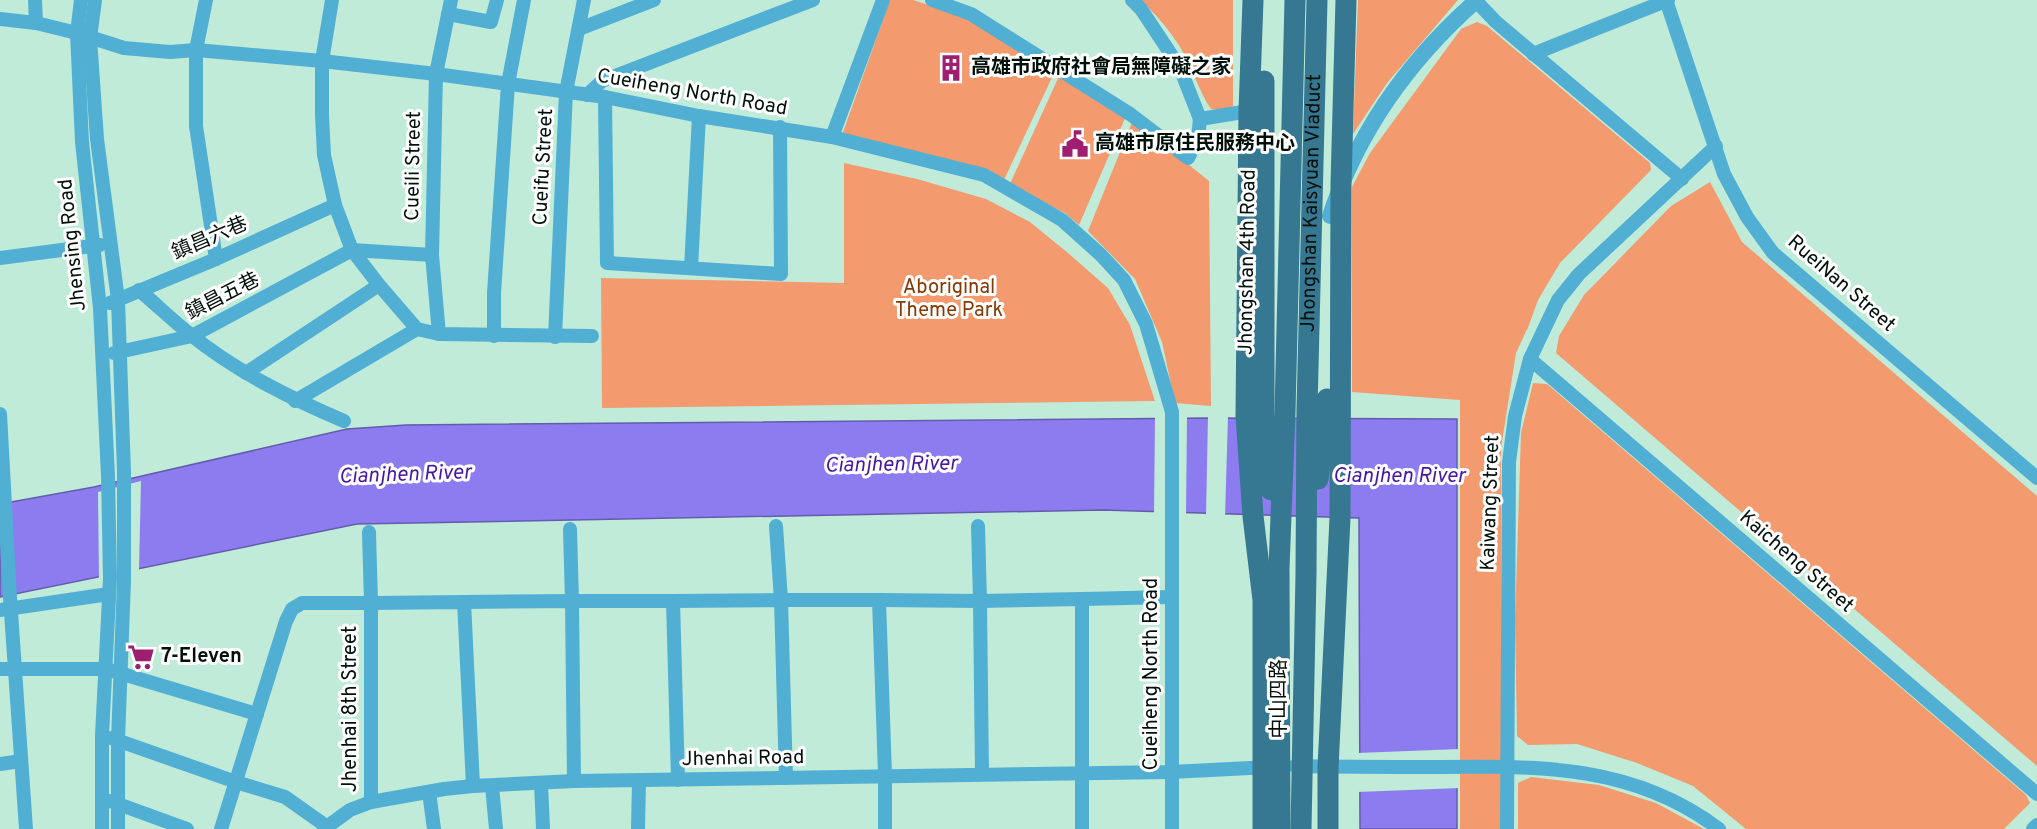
<svg xmlns="http://www.w3.org/2000/svg" width="2037" height="829" font-family="Overpass,'Noto Sans TC',sans-serif">
<style>
.green{fill:#f39a6e}
.water{fill:#8c7cf0;stroke:#635cab;stroke-width:1.5}
.pier{fill:#c0ebd9}
.lines{fill:none;stroke-linecap:round;stroke-linejoin:round}
.minor{stroke:#52afd4;stroke-width:14}
.tertiary{stroke:#52afd4;stroke-width:16}
.primary{stroke:#367792;stroke-width:21}
.labels{text-anchor:middle;dominant-baseline:central;stroke-width:6;stroke-linejoin:round;paint-order:stroke}
.poi-label{font-size:20px;font-weight:bold;fill:#02100a;stroke:#fff;text-anchor:start}
.street-label{font-size:20px;fill:#02100a;stroke:#fff}
.park-label{font-size:20px;fill:#853904;stroke:#fff}
.water-label{font-size:21px;font-style:italic;fill:#4517a3;stroke:#fff}
</style>
<rect width="100%" height="100%" fill="#c0ebd9"/>
<g class="green">
<polygon points="890,0 913,0 969,18 1055,71 1003,182 842,135"/>
<path d="M1141 0H1233V106L1225 111 1211 109C1198 90 1192 66 1180 47 1169 29 1155 14 1141 0Z"/>
<polygon points="1358,0 1458,0 1387,83 1353,134"/>
<polygon points="1477,22 1487,26 1650,163 1651,170 1560,263 1538,300 1529,325 1516,353 1501,448 1502,829 1460,829 1460,400 1352,392 1352,187 1370,153 1461,29"/>
<polygon points="1060,74 1126,116 1079,225 1065,213 1009,186"/>
<polygon points="1133,120 1209,181 1211,406 1175,403 1162,342 1135,279 1088,231"/>
<polygon points="844,163 917,179 986,199 1030,222 1068,253 1108,288 1130,325 1155,401 602,408 601,278 844,283"/>
<polygon points="1710,182 1742,242 2037,496 2037,766 1556,353 1559,336 1584,295 1671,206"/>
<polygon points="1533,383 1547,384 2026,795 2030,803 2004,829 1746,829 1693,786 1637,763 1577,744 1528,745 1517,736 1515,620 1521,433"/>
<polygon points="1531,777 1599,785 1656,803 1704,829 1518,829 1518,783"/>
</g>
<polygon class="water" points="1211,418 1457,419 1457,829 1360,829 1359,518 1103,510 357,524 0,597 0,504 94,487 347,429 406,425"/>
<g class="pier">
<polygon points="1208,415 1228,415 1225,518 1206,517"/>
<polygon points="1155,416 1187,416 1186,517 1154,515"/>
<polygon points="141,481 139,571 99,580 98,492"/>
<polygon points="1460,749 1460,788 1357,792 1357,753"/>
</g>
<g class="lines">
<g class="minor">
<polyline points="35,0 36,23"/>
<polyline points="81,0 77,33 82,142 100,308 108,476 110,578 102,735 102,829"/>
<polyline points="95,0 90,38 97,139 118,300 124,472 124,581 118,740 118,829"/>
<polyline points="206,0 196,50 196,126 216,259"/>
<polyline points="332,0 322,61 322,115 324,155 335,205 352,250 379,285 417,329 439,334 592,336"/>
<polyline points="932,0 971,14 1130,114 1188,158 1198,138 1200,119 1249,111"/>
<polyline points="1132,0 1141,9 1180,68 1200,119"/>
<polyline points="1475,0 1496,22 1682,179"/>
<polyline points="1666,0 1724,174 1747,217 1773,253 2037,478"/>
<polyline points="448,14 491,22 497,0"/>
<polyline points="0,19 36,23 77,33 124,48 170,52 196,50 322,61 436,74 605,97 699,116 832,137 984,175 1062,220 1101,255 1124,280 1146,324 1172,412 1172,829"/>
<polyline points="579,29 654,0"/>
<polyline points="1533,54 1668,0"/>
<polyline points="587,95 602,81 813,0"/>
<polyline points="605,97 607,263 781,274 780,127"/>
<polyline points="832,137 883,0"/>
<polyline points="352,250 432,255"/>
<polyline points="0,258 100,245"/>
<polyline points="691,268 699,116"/>
<path d="M139 290C157 305 173 321 191 335 237 372 290 398 344 421"/>
<polyline points="110,303 216,259 335,205"/>
<polyline points="439,334 432,255 436,74 451,0"/>
<polyline points="494,336 494,293 508,84 524,0"/>
<polyline points="555,337 566,92 584,0"/>
<polyline points="114,353 192,336 352,250"/>
<polyline points="1530,359 2037,794"/>
<polyline points="246,373 379,285"/>
<polyline points="295,401 417,329"/>
<polyline points="0,414 10,598 26,829"/>
<polyline points="776,526 781,600 879,600 885,775 885,829"/>
<polyline points="978,526 980,601 1082,599 1082,829"/>
<polyline points="570,529 572,601 673,601 678,780"/>
<polyline points="369,532 371,603 464,602 473,786"/>
<polyline points="1082,599 1172,597"/>
<polyline points="879,600 980,601 982,774"/>
<polyline points="673,601 781,600 786,778"/>
<polyline points="464,602 572,601 574,781"/>
<polyline points="0,610 109,594"/>
<polyline points="0,669 106,669 257,714"/>
<polyline points="111,738 236,782 285,797 326,826"/>
<polyline points="0,764 21,761"/>
<path d="M1295 766C1343 767 1392 767 1440 767 1542 766 1634 765 1719 829"/>
<polyline points="541,784 543,829"/>
<polyline points="492,786 496,829"/>
<polyline points="429,792 434,829"/>
<polyline points="110,801 187,829"/>
<polyline points="221,829 286,621 292,609 302,603 371,603 371,802"/>
<polyline points="324,829 350,810 371,802 444,789 473,786 574,781 1171,772 1270,767"/>
<polyline points="638,829 639,781"/>
<polyline points="1507,829 1509,462 1515,416 1530,359 1558,300 1579,274 1716,146"/>
<polyline points="2033,829 2037,825"/>
</g>
<path class="tertiary" d="M1330 216C1358 131 1410 59 1477 0"/>
<g class="primary">
<polyline points="1253,0 1249,111 1246,416 1253,516 1263,600 1263,829"/>
<polyline points="1264,81 1264,414 1271,490"/>
<polyline points="1318,479 1327,399"/>
<polyline points="1280,829 1279,568 1285,412 1295,0"/>
<path id="s1" d="M1301 829 1306 574 1307 409 1317 0"/>
<polyline points="1328,829 1328,768 1340,518 1341,184 1346,0"/>
</g>
</g>
<defs>
<symbol id="building-bare" viewBox="-9 -9 18 18"><path d="M-4-6H4V6H1V3H-1V6H-4ZM-2.5-4.3h1.7v1.8h-1.7ZM.8-4.3h1.7v1.8H.8ZM-2.5-1h1.7V.8h-1.7ZM.8-1h1.7V.8H.8Z" fill="#9f1e70" stroke="#fff" stroke-width="2.5" paint-order="stroke"/></symbol>
<symbol id="civic-bare" viewBox="-9 -9 18 18"><path d="M-.6-6.5H3V-4.5H.6V-3L4-1V1h2V6H-6V1h2V-1L-.6-3ZM-1.2 2.5V6h2.4V2.5Z" fill="#9f1e70" stroke="#fff" stroke-width="2.5" paint-order="stroke"/></symbol>
<symbol id="supermarket-bare" viewBox="-9 -9 18 18"><path d="M-6-5.5h2.5l.6 2H6L4.5 2H-2.5L-4.4-4H-6ZM-1.5 3.2a1.3 1.3 0 1 0 .1 0ZM3 3.2a1.3 1.3 0 1 0 .1 0Z" fill="#9f1e70" stroke="#fff" stroke-width="2.5" paint-order="stroke"/></symbol>
</defs>
<g fill-rule="evenodd">
<use href="#building-bare" x="932" y="49" width="38" height="38"/>
<use href="#civic-bare" x="1056" y="125" width="38" height="38"/>
<use href="#supermarket-bare" x="122" y="638" width="38" height="38"/>
</g>
<g class="labels">
<g class="poi-label">
<text x="971" y="68">高雄市政府社會局無障礙之家</text>
<text x="1095" y="144">高雄市原住民服務中心</text>
<text x="161" y="657">7-Eleven</text>
</g>
<g class="street-label">
<text transform="translate(692 93) rotate(10)">Cueiheng North Road</text>
<text transform="translate(414 166) rotate(-89)">Cueili Street</text>
<text transform="translate(544 167) rotate(-87)">Cueifu Street</text>
<text stroke="none"><textPath href="#s1" startOffset="626">Jhongshan Kaisyuan Viaduct</textPath></text>
<text transform="translate(210 239) rotate(-23)">鎮昌六巷</text>
<text transform="translate(73 245) rotate(-96)">Jhensing Road</text>
<text transform="translate(1248 262) rotate(-89)">Jhongshan 4th Road</text>
<text transform="translate(1841 284) rotate(41)">RueiNan Street</text>
<text transform="translate(223 297) rotate(-27)">鎮昌五巷</text>
<text transform="translate(1491 503) rotate(-88)">Kaiwang Street</text>
<text transform="translate(1796 562) rotate(41)">Kaicheng Street</text>
<text transform="translate(1152 674) rotate(-90)">Cueiheng North Road</text>
<text transform="translate(1280 699) rotate(-90)">中山四路</text>
<text transform="translate(351 709) rotate(-90)">Jhenhai 8th Street</text>
<text transform="translate(743 759) rotate(-1)">Jhenhai Road</text>
</g>
<g class="park-label">
<text x="949" y="288">Aboriginal<tspan x="949" dy="23">Theme Park</tspan></text>
</g>
<g class="water-label">
<text transform="translate(891 465) rotate(-1)">Cianjhen River</text>
<text transform="translate(405 475) rotate(-2)">Cianjhen River</text>
<text x="1399" y="476">Cianjhen River</text>
</g>
</g>
</svg>
